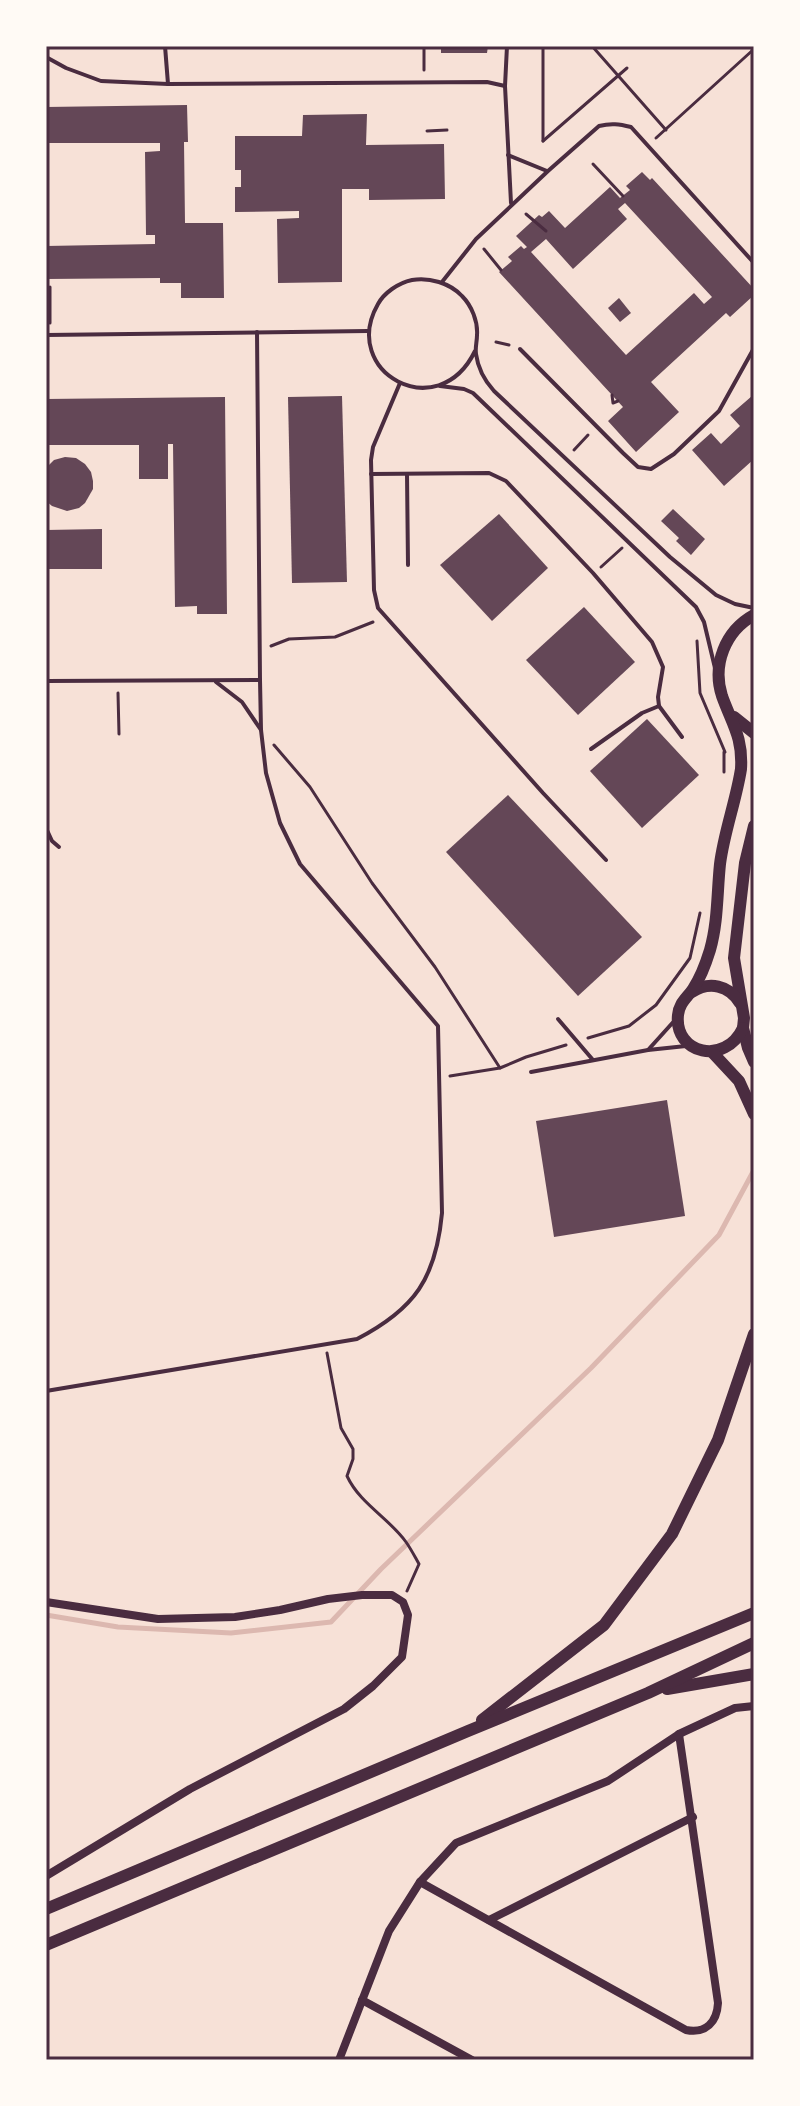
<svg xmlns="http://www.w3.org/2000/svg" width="800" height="2106" font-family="'Varela Round',sans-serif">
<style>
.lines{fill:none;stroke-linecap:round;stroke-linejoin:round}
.stream{stroke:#dcb8b0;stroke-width:5}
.building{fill:#644757;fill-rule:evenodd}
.path{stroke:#4a2c40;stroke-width:3}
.service{stroke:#4a2c40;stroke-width:4}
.minor{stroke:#4a2c40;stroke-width:8}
.primary{stroke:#4a2c40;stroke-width:12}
.trunk{stroke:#4a2c40;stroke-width:12}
.neatline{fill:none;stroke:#4a2c40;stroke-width:3}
</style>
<rect width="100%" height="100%" fill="#f7e1d7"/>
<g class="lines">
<polyline class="stream" points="46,1615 118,1627 231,1633 331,1622 381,1569 591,1368 719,1235 754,1170"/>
</g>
<g class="building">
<polygon points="441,46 488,46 487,53 441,53"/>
<polygon points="187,105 188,142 184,142 185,223 223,223 224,298 181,298 181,283 160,283 160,278 46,279 46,246 155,244 155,235 146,235 145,152 160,151 160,143 46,143 46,107"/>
<polygon points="367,114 366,145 444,144 445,199 369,200 369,189 342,189 342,282 278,283 277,219 299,218 299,211 235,212 235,187 241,187 241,170 235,170 235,136 302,136 303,115"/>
<path d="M642 172 650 180 652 178 754 289V295L730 317 726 313 651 382 679 412 636 452 608 421 623 407 499 272 512 261 508 257 521 246 524 249 527 247 516 236 539 215 542 217 549 211 565 228 610 187 620 198 630 190 626 186ZM625 203 712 297 704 304 694 293 626 355 531 252 546 239 573 269 627 219 618 209Z"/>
<polygon points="619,298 631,313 620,322 608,308"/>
<polygon points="342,396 347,582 292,583 288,397"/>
<polygon points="752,396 754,398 754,459 724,486 692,450 711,433 721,444 740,426 730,415"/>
<polygon points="225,397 227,614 197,614 197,606 175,607 173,444 168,444 168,479 139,479 139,445 46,445 46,399"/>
<polygon points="65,457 76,458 85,464 91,472 93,481 93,489 85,503 79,508 67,511 52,506 46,501 46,468 54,460"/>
<polygon points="673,509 705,539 691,555 676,541 679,538 661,521"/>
<polygon points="499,514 548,568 492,621 440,565"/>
<polygon points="102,529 102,569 46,569 46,530"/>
<polygon points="584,607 635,662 578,715 526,660"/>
<polygon points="647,719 699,775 642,828 590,771"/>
<polygon points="508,795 642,937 578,996 446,852"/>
<polygon points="667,1100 685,1216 554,1237 536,1121"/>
</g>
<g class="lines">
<g class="path">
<polyline points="424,46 424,70"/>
<polyline points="592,46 666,130"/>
<polyline points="427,131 447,130"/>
<polyline points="656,138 754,49"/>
<polyline points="543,141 627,68"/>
<polyline points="543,141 543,46"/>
<polyline points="593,164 623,196"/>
<polyline points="526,214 546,231"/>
<polyline points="484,249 501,270"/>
<polyline points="50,287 50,323"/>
<polyline points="496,342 509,345"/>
<polyline points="612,395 613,403 618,401"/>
<polyline points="574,450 588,435"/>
<polyline points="601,567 622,548"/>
<polyline points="697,641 700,693 725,752"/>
<polyline points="271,646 289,639 335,637 373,622"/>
<polyline points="118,693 119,734"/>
<polyline points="274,745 310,787 372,883 435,967 500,1068"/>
<polyline points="724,772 724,752"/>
<polyline points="588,1038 629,1026 656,1005 690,958 700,913"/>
<polyline points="450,1076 500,1068 526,1057 566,1045"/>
<path d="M327 1353 341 1428 353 1449V1459L347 1476C360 1504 389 1518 406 1542 411 1549 415 1557 419 1564L407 1591"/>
</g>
<g class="service">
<polyline points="165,46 168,84"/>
<polyline points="507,46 505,86 511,203"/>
<polyline points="46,57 66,68 101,81 168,84 487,82 505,86"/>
<polyline points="508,155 547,171"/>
<path d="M442 282 476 239 548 171 599 126C611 123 619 124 631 127L754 263"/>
<polyline points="46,335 368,331"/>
<polyline points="520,349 623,453 638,467 651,469 674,454 719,411 754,348"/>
<path d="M475 351C438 427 339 372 378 304 384 293 398 283 412 280 429 277 450 283 462 296 472 306 478 322 477 335 477 342 475 347 476 354 478 369 484 380 494 391L670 557 716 595 735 604 754 608"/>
<polyline points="400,383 373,447 371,460 374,590 378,608 543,793 606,860"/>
<polyline points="440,386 464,389 473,393 696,607 704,622 715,668"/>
<polyline points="371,474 489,473 506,481 593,573 652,642 663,667 658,697 659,706 682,737"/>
<polyline points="407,474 408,565"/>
<polyline points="46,681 260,680"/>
<polyline points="216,682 242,702 261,730"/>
<polyline points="591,749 642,713 659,706"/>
<polyline points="46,828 52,841 59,847"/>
<polyline points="558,1019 593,1060"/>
<polyline points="648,1050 676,1019"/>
<polyline points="531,1072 648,1050 686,1046"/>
<path d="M46 1391 357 1339C415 1309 436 1278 442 1213L438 1026 300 864 280 823 266 773 261 730 260 680 257 332"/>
</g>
<g class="minor">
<polyline points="46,1602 158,1619 235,1617 280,1610 328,1599 362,1595 392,1595 403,1602 408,1615 402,1657 373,1686 344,1709 190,1789 46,1876"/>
<path d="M420 1882 686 2030C706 2034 717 2022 718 2003L679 1734"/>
<polyline points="489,1920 693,1817"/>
<polyline points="362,2000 472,2060"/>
<polyline points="339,2060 389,1931 420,1882 456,1843 608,1781 679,1734 735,1708 754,1706"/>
</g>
<g class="primary">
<polyline points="734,717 754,733"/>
<polyline points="754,826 745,863 734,958 744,1018 743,1028 748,1048 754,1062"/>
<path d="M692 992C709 981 729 985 740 1003"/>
<path d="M743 1028C725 1066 674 1054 678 1015 679 1003 687 998 693 989 701 977 706 963 710 950 718 922 717 893 720 864 724 832 736 801 741 769 743 737 732 724 722 696 712 665 725 631 754 615"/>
<polyline points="712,1052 739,1081 754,1114"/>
</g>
<g class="trunk">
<polyline points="667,1689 754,1674"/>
<polyline points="482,1720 604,1625 672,1534 718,1440 754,1334"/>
<polyline points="46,1909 468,1731 754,1613"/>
<polyline points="46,1945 648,1693 754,1643"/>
</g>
</g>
<rect width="800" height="2106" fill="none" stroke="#fffaf5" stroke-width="96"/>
<rect x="48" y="48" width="704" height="2010" class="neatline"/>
</svg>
